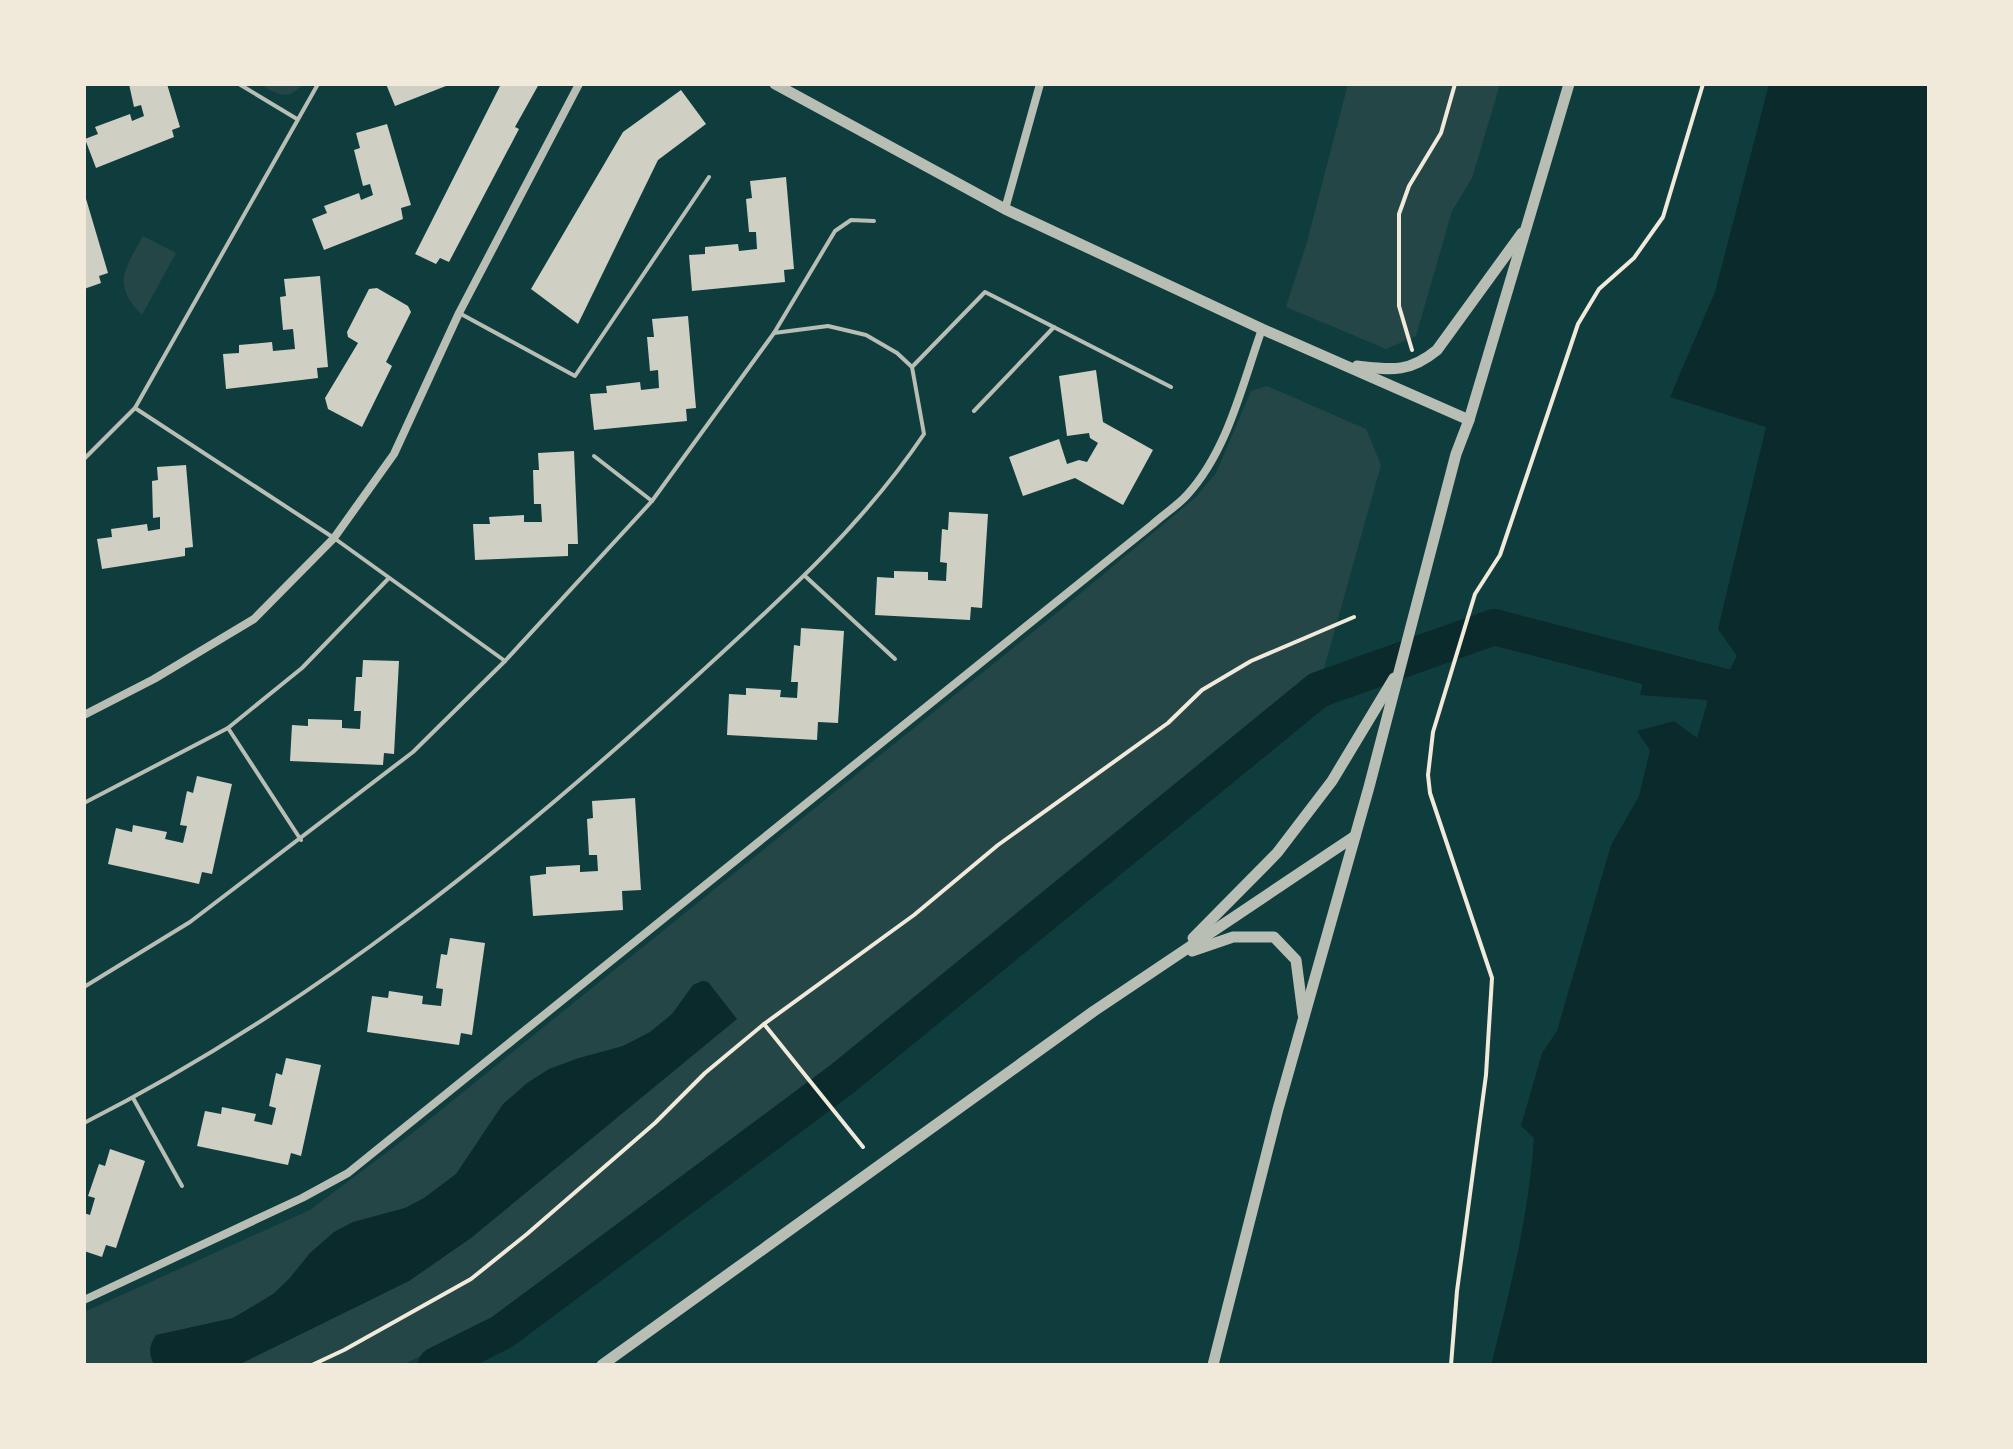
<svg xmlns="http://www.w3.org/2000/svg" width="2013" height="1449" font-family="Bitter,serif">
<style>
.green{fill:#244646}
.water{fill:#0a2a2b}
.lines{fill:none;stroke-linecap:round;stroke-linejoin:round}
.river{stroke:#0a2a2b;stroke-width:36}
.building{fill:#cfcfc3}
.path{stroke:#f1e9da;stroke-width:4}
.service{stroke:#b8beb3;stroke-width:4}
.minor{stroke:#b8beb3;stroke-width:8}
.tertiary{stroke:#b8beb3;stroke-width:11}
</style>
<rect width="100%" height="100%" fill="#0f3d3e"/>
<g class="green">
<path d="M260 84H302C289 102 276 94 260 84Z"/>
<polygon points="1348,84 1500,84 1472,178 1452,211 1416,336 1386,349 1286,307 1307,242"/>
<path d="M143 236 176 253 142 315C111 284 125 269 143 236Z"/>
<polygon points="1267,386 1366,429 1381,465 1318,690 558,1289 402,1365 84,1365 84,1312 310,1210 410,1135 1075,598 1196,497 1216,473 1251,391"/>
</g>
<g class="water">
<path d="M1769 84H1929V1365H1491C1510 1291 1529 1214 1534 1138L1521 1126 1542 1053 1557 1031 1611 845 1639 796 1650 750 1637 731 1674 721 1697 738 1708 700 1640 695 1646 670 1683 683 1730 669 1737 656 1718 629 1766 427 1670 397 1715 292Z"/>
<path d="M702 981 708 982 737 1019 471 1238 409 1281 238 1365H154C149 1353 148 1347 156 1335L233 1318 273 1294 289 1279 310 1253 334 1232 353 1222 405 1208 424 1198 456 1174 503 1104 527 1083 549 1069 579 1058 623 1046 650 1032 672 1014 693 985Z"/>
</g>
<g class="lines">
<polyline class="river" points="436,1365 502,1332 842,1079 1318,690 1494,627 1741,691"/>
</g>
<g class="building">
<polygon points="129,84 167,84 180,127 172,130 174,137 96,168 85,139 98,134 95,127 130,114 132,121 144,116 141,105 134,107"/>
<polygon points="386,84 451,84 395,106"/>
<polygon points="501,84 539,84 515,127 519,129 449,262 440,258 436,264 415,254"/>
<polygon points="681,90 706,124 658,160 578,324 531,289 623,132"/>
<polygon points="387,124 411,205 401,208 403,219 324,250 312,219 327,213 324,206 359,193 361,200 373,195 370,184 363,186 354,150 360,148 356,133"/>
<polygon points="786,177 794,269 784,270 785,282 692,291 689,255 705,254 705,247 738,244 739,251 757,249 756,232 749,232 746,199 752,198 750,181"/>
<polygon points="84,192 108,273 99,276 101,283 84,289"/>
<polygon points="320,276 328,367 317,368 318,378 226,389 223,354 239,353 239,345 272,342 273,351 295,349 293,329 283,330 280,297 286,296 284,279"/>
<polygon points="377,288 408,306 411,312 386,362 392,366 362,427 328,409 325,398 358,343 348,337 347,332 369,289"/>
<polygon points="688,316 696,408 686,409 687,421 594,430 590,394 607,393 606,386 640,382 641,390 659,388 658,370 650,371 647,337 654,337 652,319"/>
<polygon points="1096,370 1103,422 1153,450 1123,505 1075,478 1023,496 1009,457 1059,439 1067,464 1079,460 1087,462 1098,443 1090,438 1089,433 1067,436 1059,376"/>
<polygon points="574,451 578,544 568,544 568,556 475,560 473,524 490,524 489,517 524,515 524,522 542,522 541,504 534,504 533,470 539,470 538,453"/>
<polygon points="186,465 193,547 185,548 185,556 102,569 97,539 112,537 111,529 147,524 148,531 160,529 160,517 153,518 152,481 158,480 157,467"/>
<polygon points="949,512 988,514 982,608 971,607 970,620 875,615 877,577 894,578 894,571 928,572 928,580 946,581 947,563 940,562 942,529 948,530"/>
<polygon points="801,628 844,631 838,723 818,722 817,740 727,735 729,694 746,695 746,688 781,690 780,697 797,698 798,682 791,682 794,645 800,646"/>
<polygon points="363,660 399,661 394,754 384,753 383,765 290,761 292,725 308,726 308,719 342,720 342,728 360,729 361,711 354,711 356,677 362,677"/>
<polygon points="197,776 232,784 212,874 202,872 199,884 108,864 116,828 132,832 133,825 167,832 165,839 183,843 187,826 180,825 187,791 193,793"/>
<polygon points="635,798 641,890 622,891 623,910 533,916 530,876 546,874 546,867 580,865 580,872 598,871 597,855 589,855 587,819 593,818 592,801"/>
<polygon points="450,938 485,943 472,1035 461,1033 459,1045 367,1032 372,996 388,998 389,991 423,996 422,1004 441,1006 443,989 436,988 441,954 447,955"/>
<polygon points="286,1058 321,1065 301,1156 291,1153 288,1165 197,1146 205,1111 221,1114 222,1107 256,1114 254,1121 272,1125 276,1108 269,1106 276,1073 282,1075"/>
<polygon points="110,1149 145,1161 116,1248 106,1245 102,1257 84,1251 84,1213 90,1215 95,1198 88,1196 99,1164 105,1166"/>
</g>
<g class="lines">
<g class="path">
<polyline points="1412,350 1399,306 1399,214 1409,186 1441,133 1455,84"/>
<polyline points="764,1024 863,1147"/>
<polyline points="312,1365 344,1350 471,1279 527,1234 655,1123 705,1073 764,1024 914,915 998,845 1168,723 1202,690 1251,661 1354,617"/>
<polyline points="1451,1365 1457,1291 1486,1075 1492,978 1430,793 1428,775 1433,732 1475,594 1500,555 1578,324 1599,289 1634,258 1663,217 1703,84"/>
</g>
<g class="service">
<polyline points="239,84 297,119"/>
<polyline points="318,84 135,408 334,538 505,661"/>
<polyline points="461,314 575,376 709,177"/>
<polyline points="774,333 835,231 851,220 874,221"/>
<polyline points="912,367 985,292 1171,387"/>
<polyline points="974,411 1054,327"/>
<polyline points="594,456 652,501"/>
<polyline points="84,459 135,408"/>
<polyline points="805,576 895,659"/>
<polyline points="228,728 301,840"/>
<polyline points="84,803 228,728 302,668 388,579"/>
<path d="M84 987 190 922 413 752 505 661 652 501 774 333 828 326 866 335 897 353 912 367 924 434C863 525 781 599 701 672 515 843 311 1008 84 1123"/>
<polyline points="133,1098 182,1186"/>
</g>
<g class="minor">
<polyline points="1005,209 1040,84"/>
<polyline points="84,715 154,679 254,619 334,538 394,454 459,313 579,84"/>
<path d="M84 1300 302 1198 348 1173 1153 524C1164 514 1177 506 1187 495 1228 450 1242 385 1262 329"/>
</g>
<g class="tertiary">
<polyline points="775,84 1005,209 1262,329 1469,420"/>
<path d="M1357 366C1392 370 1409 373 1437 350L1522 233"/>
<polyline points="1193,938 1277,853 1332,781 1394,678"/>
<polyline points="1192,951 1233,937 1274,937 1296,960 1303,1014"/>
<polyline points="602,1365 1094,1011 1355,836"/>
<polyline points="1213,1365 1278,1109 1369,787 1456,454 1469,420 1569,84"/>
</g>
</g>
<rect width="2013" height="1449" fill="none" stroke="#f1e9da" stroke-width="172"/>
</svg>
